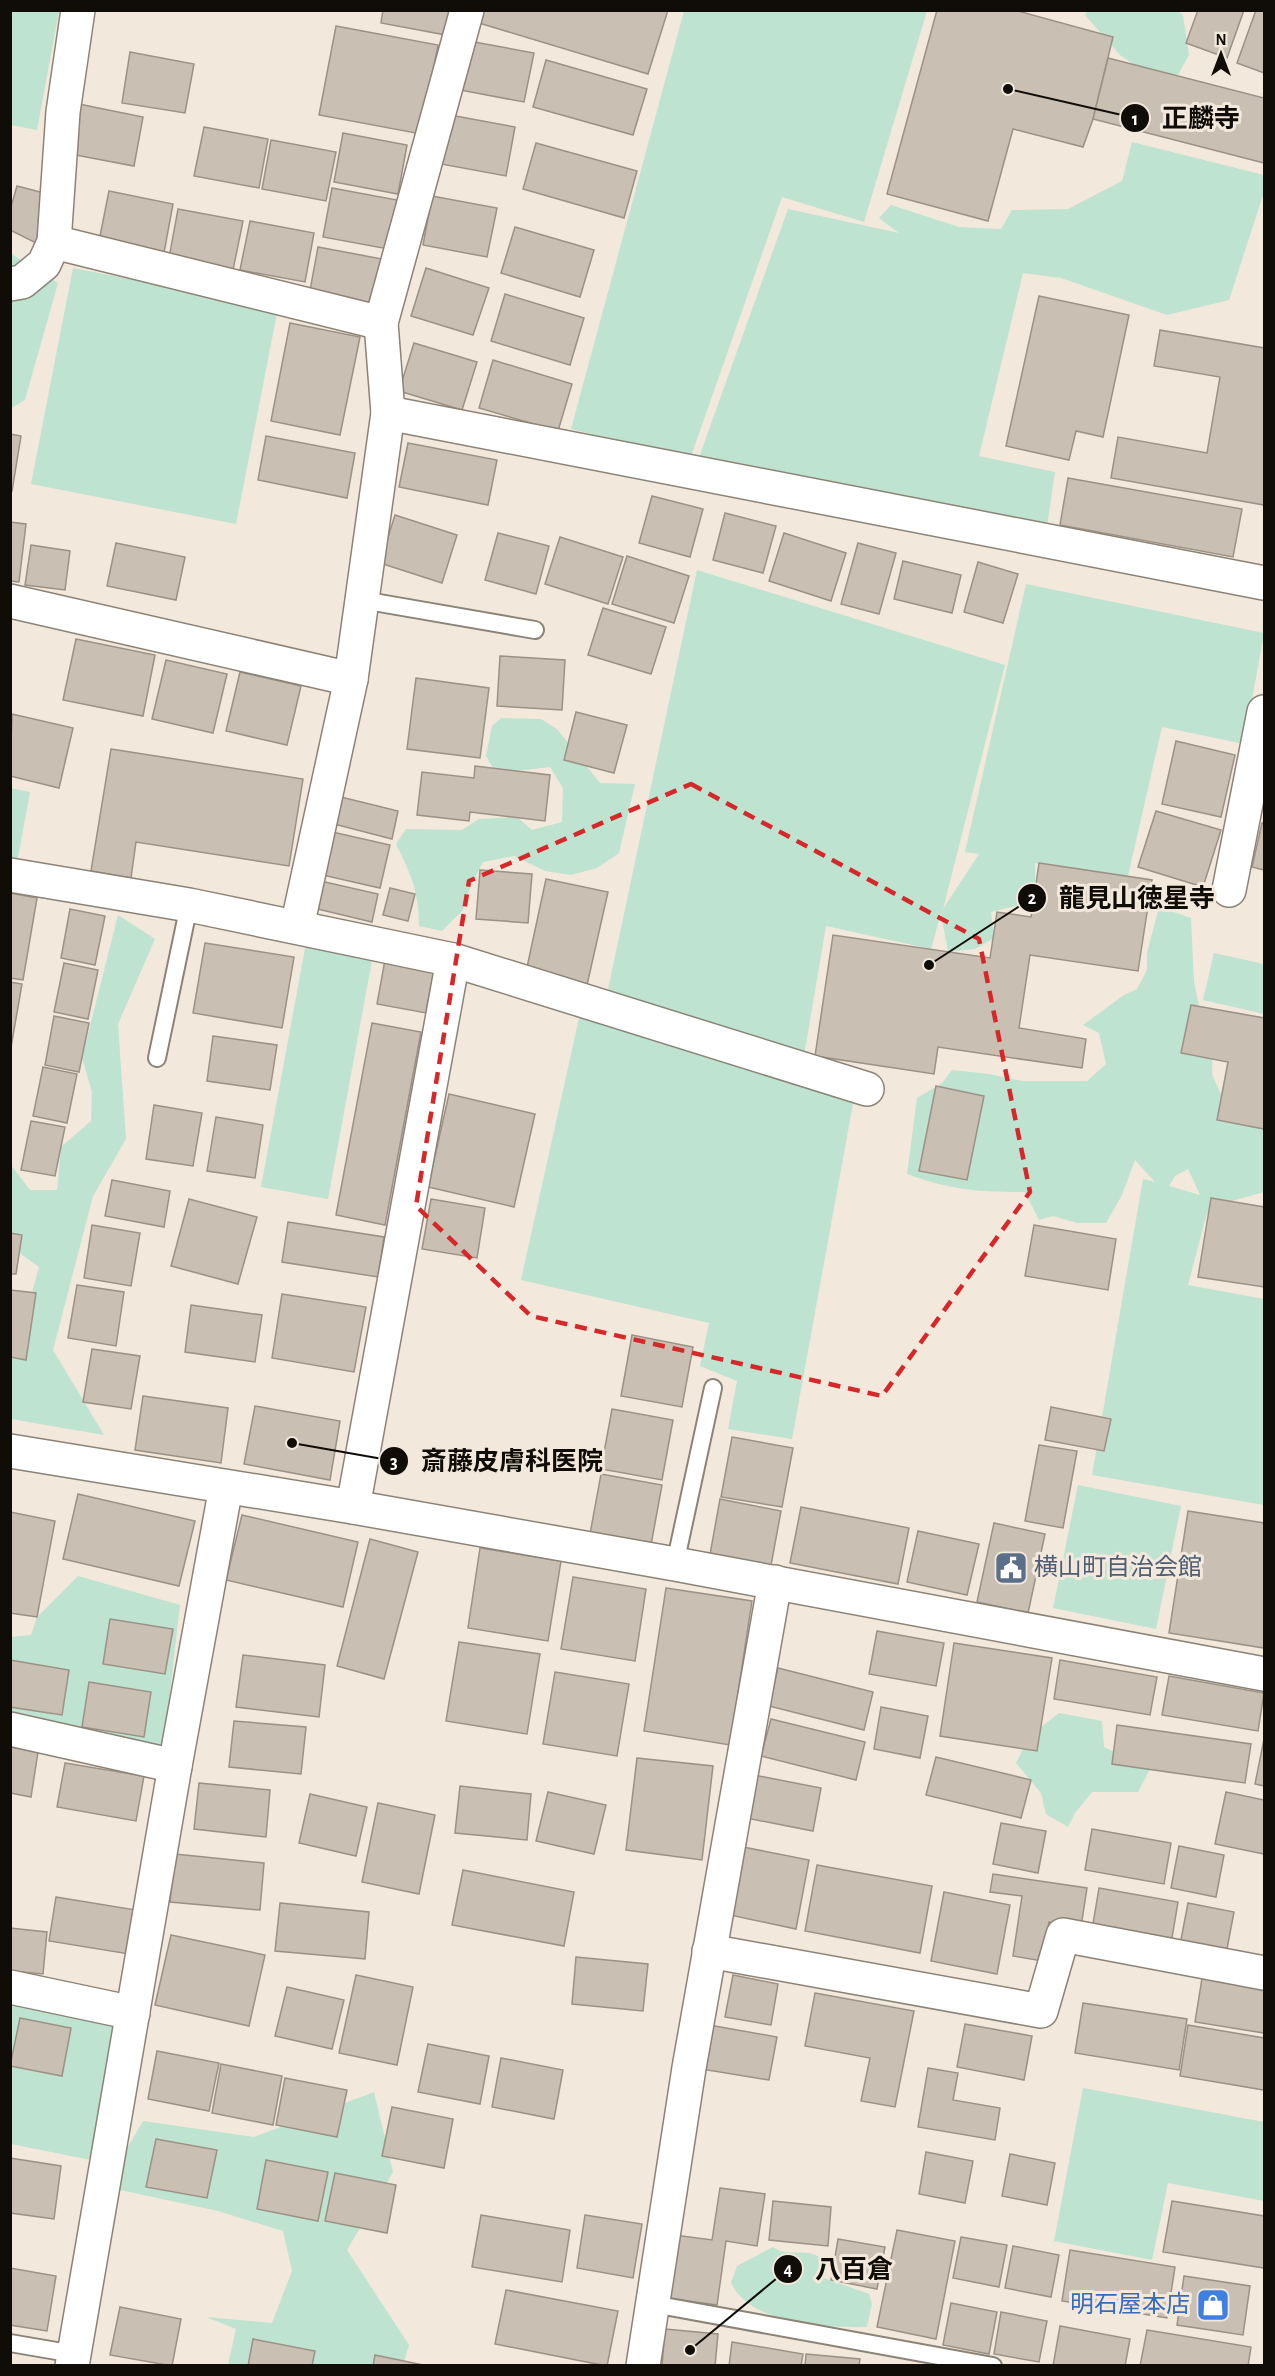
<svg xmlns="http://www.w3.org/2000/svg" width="1275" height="2376" font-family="'Alegreya Sans','Noto Sans JP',sans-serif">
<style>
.green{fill:#bee3d1;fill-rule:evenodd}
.building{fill:#c9bfb2;stroke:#9b9185;stroke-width:1.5}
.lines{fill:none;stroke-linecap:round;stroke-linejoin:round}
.service-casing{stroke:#8c8377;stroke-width:20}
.minor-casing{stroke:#8c8377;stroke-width:36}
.service{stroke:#fff;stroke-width:16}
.minor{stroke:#fff;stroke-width:33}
.marked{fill:none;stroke:#d62828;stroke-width:4.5;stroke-dasharray:12 8;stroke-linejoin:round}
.labels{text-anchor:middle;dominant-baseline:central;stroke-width:6;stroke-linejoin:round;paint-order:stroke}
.service-label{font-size:24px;fill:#4e5e75;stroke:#f2e8db;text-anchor:start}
.shop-label{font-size:24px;fill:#366cbe;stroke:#f2e8db;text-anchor:end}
.leader{fill:none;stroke:#100c08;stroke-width:2}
.callout-dot{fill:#100c08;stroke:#f2e8db;stroke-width:2}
.mark-label{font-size:18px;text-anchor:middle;font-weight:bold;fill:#fff}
.callout-label{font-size:26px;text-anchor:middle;font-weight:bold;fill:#100c08;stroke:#f2e8db;stroke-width:6;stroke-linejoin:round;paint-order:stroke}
</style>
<rect width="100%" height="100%" fill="#f2e8db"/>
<g class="green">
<polygon points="1176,10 1183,15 1189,55 1170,89 1120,55 1085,15 1087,11"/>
<polygon points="10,11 59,11 37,130 11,125"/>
<polygon points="684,11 927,11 864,222 782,197 690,459 571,429"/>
<polygon points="1132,142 1264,175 1264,192 1229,300 1167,315 1061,278 1023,273 979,456 1055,472 1046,533 697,463 788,209 899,233 879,218 891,205 959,227 1001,229 1012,210 1068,209 1122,181"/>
<polygon points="10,253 58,283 25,400 11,408"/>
<polygon points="73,268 278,308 236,524 31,484"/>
<polygon points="697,570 1005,665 943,909 979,854 965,852 1026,584 1264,633 1244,744 1162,727 1128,876 1035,863 1035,891 1023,904 991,912 994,938 975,949 948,952 941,913 931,949 826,926 804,1056 607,994"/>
<path d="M501 718 541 719 557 729 600 783 635 784 619 853 597 868 571 875 545 871 514 856 483 862 469 890 463 910 442 931 419 926C419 892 411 874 396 844L406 829 462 830 479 819 517 817 532 830 562 822 563 788 550 767 516 771 498 776 486 756 492 726Z"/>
<polygon points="10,788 30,792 16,868 11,867"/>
<path d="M1159 907 1191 918 1194 982 1203 1025 1213 1041 1212 1074 1222 1097 1264 1112V1192L1217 1205 1209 1215 1207 1213 1188 1285 1264 1299V1505L1092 1475 1143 1179 1155 1182 1135 1160 1122 1195 1106 1223H1077L1053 1216 1039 1220 1025 1192C979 1192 950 1190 907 1174L917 1098 942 1083 952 1070 989 1074 1022 1081H1087L1106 1064 1099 1033 1083 1025 1124 995 1137 989 1147 970V953ZM1188 1169 1200 1195 1169 1186 1175 1176Z"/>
<polygon points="118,915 155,939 118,1024 126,1139 93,1196 53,1350 104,1435 11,1419 11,1359 14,1358 39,1267 11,1247 10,1164 30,1190 57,1190 61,1147 91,1121 92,1092 82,1058"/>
<polygon points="306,943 373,955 328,1199 261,1187"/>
<polygon points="1214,953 1264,964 1264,1014 1203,1000"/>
<polygon points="581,1009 854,1098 792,1439 728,1429 737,1381 700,1366 709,1323 521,1280"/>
<polygon points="1078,1485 1181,1506 1156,1629 1053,1608"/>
<polygon points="78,1576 180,1605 163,1752 11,1720 11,1637 31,1635 37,1617"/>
<polygon points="1059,1713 1102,1721 1104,1747 1150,1769 1138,1792 1092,1792 1075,1813 1068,1827 1046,1814 1041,1793 1016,1763 1030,1736"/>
<polygon points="10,2002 122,2025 96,2161 11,2144"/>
<polygon points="1083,2088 1264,2122 1264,2201 1168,2183 1152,2260 1054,2241"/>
<polygon points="374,2092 393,2172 347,2250 409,2345 403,2365 228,2365 236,2329 206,2317 272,2323 292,2271 283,2231 218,2211 120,2190 125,2152 143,2121 254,2137"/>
<path d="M773 2247C789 2259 807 2245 825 2261L824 2278 869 2294 872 2304 867 2327C832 2328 768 2324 742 2298 737 2294 734 2288 731 2283L737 2266Z"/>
</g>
<g class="building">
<polygon points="383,10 450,10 446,35 381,23"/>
<polygon points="483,10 668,10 648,74 479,23"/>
<polygon points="937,10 1014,10 1113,37 1093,119 1083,147 1013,129 988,221 887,194"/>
<polygon points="1198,10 1244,10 1227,58 1186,43"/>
<polygon points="1256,10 1264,10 1264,73 1237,63"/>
<polygon points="336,26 438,45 421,134 319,115"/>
<polygon points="469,41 534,53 524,102 460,90"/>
<polygon points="130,52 194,64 185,113 122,103"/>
<polygon points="1108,58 1264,98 1264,163 1093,119"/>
<polygon points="546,60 647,89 633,135 533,107"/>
<polygon points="79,104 143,117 134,166 70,154"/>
<polygon points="450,115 515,127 506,176 441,164"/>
<polygon points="204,127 268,139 259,188 194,176"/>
<polygon points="343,133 407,145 398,194 334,182"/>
<polygon points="271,140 336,152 326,201 262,189"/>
<polygon points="536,143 637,171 624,218 523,189"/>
<polygon points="17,186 48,194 36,243 10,230 10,210"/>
<polygon points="332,188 397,200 388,249 323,237"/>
<polygon points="109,191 173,204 164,253 99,241"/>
<polygon points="432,196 497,208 487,257 423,245"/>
<polygon points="178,209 243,221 233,270 169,258"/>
<polygon points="250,221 314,233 305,282 240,270"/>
<polygon points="515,227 594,250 580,297 501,273"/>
<polygon points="318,247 382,259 373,308 309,296"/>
<polygon points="426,268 489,288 473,335 411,316"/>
<polygon points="505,294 584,318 570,365 491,341"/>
<polygon points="1039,296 1129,315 1103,437 1076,431 1069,460 1006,446"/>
<polygon points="290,323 360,337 340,435 271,421"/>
<polygon points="1160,330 1264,348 1264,505 1111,478 1118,437 1207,453 1220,377 1154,366"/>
<polygon points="414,343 477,362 462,410 399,391"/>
<polygon points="493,360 572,384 558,431 479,408"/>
<polygon points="10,434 21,436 12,491 10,491"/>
<polygon points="266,436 355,453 347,498 258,480"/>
<polygon points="408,443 497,460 488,505 399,487"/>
<polygon points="1068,478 1242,509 1233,557 1060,525"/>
<polygon points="652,496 703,509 690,557 639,543"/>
<polygon points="725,513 776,526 763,573 713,560"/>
<polygon points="395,515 457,535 442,583 380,563"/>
<polygon points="10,522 26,524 19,582 10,581"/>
<polygon points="498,533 549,546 536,594 485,580"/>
<polygon points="784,533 846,553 831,601 769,581"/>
<polygon points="560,537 623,557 608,604 545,584"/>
<polygon points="116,543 185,557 176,600 107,586"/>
<polygon points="858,543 896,553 879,614 841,604"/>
<polygon points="31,545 70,551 65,590 25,585"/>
<polygon points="627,556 689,576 674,623 612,604"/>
<polygon points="903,561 961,575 952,613 894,599"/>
<polygon points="978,562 1018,574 1003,623 964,612"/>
<polygon points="603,608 666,627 651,674 588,655"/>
<polygon points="76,639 155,655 143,716 63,700"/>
<polygon points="500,656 565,660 562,710 497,706"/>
<polygon points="166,660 227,674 213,733 152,719"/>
<polygon points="240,672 301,686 287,745 226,731"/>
<polygon points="416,678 489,688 480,758 407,749"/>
<polygon points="576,712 627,725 614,773 564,760"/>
<polygon points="12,714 73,728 59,788 10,776"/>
<polygon points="1176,741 1235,755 1221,817 1162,804"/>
<polygon points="111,749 303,779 289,866 136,842 131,878 91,871"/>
<polygon points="475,766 550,775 545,821 470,812 469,821 417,815 422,772 474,778"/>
<polygon points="337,796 398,811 392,839 330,823"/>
<polygon points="1156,811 1221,830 1203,887 1138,867"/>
<polygon points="1262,823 1264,823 1264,870 1252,867"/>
<polygon points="328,831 390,845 380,888 318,874"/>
<polygon points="1039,863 1152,880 1138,971 1030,955 1019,1028 1086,1039 1082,1068 938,1047 934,1074 815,1056 833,935 990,958 997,912 1031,917"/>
<polygon points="480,870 532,874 528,923 476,919"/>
<polygon points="546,879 608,892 587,985 526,972"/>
<polygon points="316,880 378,894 372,922 309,907"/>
<polygon points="390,888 415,894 408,921 383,915"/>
<polygon points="10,893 37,898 23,980 10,978"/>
<polygon points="70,909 105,916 95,965 61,958"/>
<polygon points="205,943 294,957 282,1028 193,1013"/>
<polygon points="385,960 434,970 426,1013 377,1004"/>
<polygon points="64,963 98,970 88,1019 54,1012"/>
<polygon points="10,982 22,984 10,1053"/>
<polygon points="1191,1005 1264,1018 1264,1129 1217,1120 1228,1062 1181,1053"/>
<polygon points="54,1016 89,1023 79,1072 45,1065"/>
<polygon points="372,1023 421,1032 385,1225 336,1215"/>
<polygon points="213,1036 277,1045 270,1090 207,1081"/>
<polygon points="43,1067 77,1074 67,1123 33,1116"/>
<polygon points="936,1086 984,1096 967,1180 919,1171"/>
<polygon points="449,1094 535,1114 514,1207 428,1187"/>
<polygon points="154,1105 202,1113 193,1166 146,1159"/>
<polygon points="216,1117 263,1125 255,1178 207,1171"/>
<polygon points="31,1121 65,1127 55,1176 21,1170"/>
<polygon points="112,1180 170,1191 164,1227 105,1216"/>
<polygon points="1211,1198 1264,1207 1264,1287 1198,1277"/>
<polygon points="189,1199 257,1217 238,1284 171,1266"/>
<polygon points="431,1199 485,1208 477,1258 422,1249"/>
<polygon points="288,1222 384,1237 378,1277 282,1262"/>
<polygon points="92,1225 140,1233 131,1286 84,1278"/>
<polygon points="1034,1225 1116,1239 1108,1290 1025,1276"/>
<polygon points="10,1233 22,1235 16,1274 10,1274"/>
<polygon points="77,1285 124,1292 116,1346 68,1338"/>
<polygon points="10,1290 36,1293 26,1360 10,1357"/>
<polygon points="282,1294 366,1307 354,1372 272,1358"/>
<polygon points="191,1305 262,1315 255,1362 185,1352"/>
<polygon points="632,1335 693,1347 682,1407 621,1396"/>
<polygon points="92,1349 140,1356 131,1409 83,1402"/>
<polygon points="143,1396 228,1408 221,1463 135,1450"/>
<polygon points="255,1406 340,1421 330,1480 244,1464"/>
<polygon points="1051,1407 1111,1419 1104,1451 1045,1440"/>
<polygon points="612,1409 673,1420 662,1480 601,1469"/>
<polygon points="732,1437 793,1448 782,1507 721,1497"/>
<polygon points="1039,1445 1077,1451 1063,1528 1025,1521"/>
<polygon points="601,1474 662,1485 651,1545 590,1534"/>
<polygon points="78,1494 195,1521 179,1586 63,1559"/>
<polygon points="720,1499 781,1511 770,1571 709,1560"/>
<polygon points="801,1507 909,1528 898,1584 790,1563"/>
<polygon points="1188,1511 1264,1523 1264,1648 1169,1633"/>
<polygon points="10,1512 55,1521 37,1617 10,1613"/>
<polygon points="242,1515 358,1542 343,1607 226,1580"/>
<polygon points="994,1523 1045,1534 1028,1613 977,1602"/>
<polygon points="918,1531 979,1544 967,1595 907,1582"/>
<polygon points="370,1539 418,1552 384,1679 337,1666"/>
<polygon points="480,1548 561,1561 548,1641 468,1628"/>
<polygon points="573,1577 646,1589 635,1661 561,1649"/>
<polygon points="666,1588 752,1601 730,1745 644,1731"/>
<polygon points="110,1619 173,1629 165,1674 103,1664"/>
<polygon points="877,1631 944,1643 936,1686 869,1674"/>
<polygon points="459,1642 540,1654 527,1734 446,1721"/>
<polygon points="954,1643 1052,1658 1037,1751 940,1736"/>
<polygon points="243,1655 325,1665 319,1717 236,1707"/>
<polygon points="10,1660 69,1670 62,1715 10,1707"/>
<polygon points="1060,1660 1157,1677 1150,1715 1054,1699"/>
<polygon points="778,1668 873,1692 864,1730 769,1706"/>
<polygon points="555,1672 629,1684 617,1756 543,1744"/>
<polygon points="1169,1676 1264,1693 1258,1731 1162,1715"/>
<polygon points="89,1682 151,1692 144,1737 82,1727"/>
<polygon points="881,1707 928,1716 920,1758 874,1749"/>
<polygon points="771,1719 865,1742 856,1780 761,1756"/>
<polygon points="234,1721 306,1727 301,1774 229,1767"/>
<polygon points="1117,1725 1251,1744 1245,1783 1112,1764"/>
<polygon points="1264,1739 1264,1786 1255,1784"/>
<polygon points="10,1747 38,1752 31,1797 10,1793"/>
<polygon points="936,1757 1031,1780 1021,1818 926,1795"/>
<polygon points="637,1758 713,1766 702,1860 626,1850"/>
<polygon points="65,1763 144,1776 136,1821 57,1807"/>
<polygon points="754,1775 821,1788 813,1831 746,1818"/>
<polygon points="199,1783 270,1790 266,1837 194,1829"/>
<polygon points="460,1786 531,1794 527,1840 455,1833"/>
<polygon points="548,1792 606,1805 594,1854 536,1841"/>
<polygon points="1226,1792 1264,1800 1264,1854 1215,1844"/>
<polygon points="310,1794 367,1807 356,1856 299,1843"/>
<polygon points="378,1803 435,1815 419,1894 362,1882"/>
<polygon points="1001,1823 1046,1831 1038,1873 993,1864"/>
<polygon points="1092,1829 1171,1843 1164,1884 1085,1870"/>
<polygon points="1179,1846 1224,1855 1216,1897 1171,1888"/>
<polygon points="743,1847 809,1860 796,1929 730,1915"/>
<polygon points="175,1854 264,1863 260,1910 170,1902"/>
<polygon points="817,1865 932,1886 920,1953 805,1931"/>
<polygon points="463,1870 574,1892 564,1946 452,1925"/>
<polygon points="993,1874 1087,1888 1081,1927 1049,1922 1042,1961 1013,1956 1022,1896 990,1892"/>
<polygon points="1099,1888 1178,1902 1171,1944 1092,1930"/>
<polygon points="944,1892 1010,1905 997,1974 931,1961"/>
<polygon points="56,1897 136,1910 129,1954 49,1941"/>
<polygon points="280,1903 369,1912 365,1959 275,1951"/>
<polygon points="1188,1903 1234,1912 1226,1954 1180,1945"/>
<polygon points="10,1928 47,1932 43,1974 10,1971"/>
<polygon points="171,1935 265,1955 249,2026 155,2005"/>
<polygon points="576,1957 648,1964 643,2011 572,2004"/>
<polygon points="1203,1972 1264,1982 1264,2033 1195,2022"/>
<polygon points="356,1975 413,1987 397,2065 339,2053"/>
<polygon points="733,1975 778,1984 771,2025 725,2017"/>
<polygon points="287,1987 344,2000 332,2049 275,2036"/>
<polygon points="815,1993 914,2011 895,2107 861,2101 870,2058 805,2046"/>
<polygon points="1083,2003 1187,2019 1179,2070 1075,2053"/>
<polygon points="20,2018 71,2028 62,2076 10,2066"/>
<polygon points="965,2024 1032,2036 1024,2080 957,2067"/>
<polygon points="709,2025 777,2037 769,2080 701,2069"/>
<polygon points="1188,2025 1264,2038 1264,2090 1180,2076"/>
<polygon points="428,2044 489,2056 480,2104 418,2092"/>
<polygon points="157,2051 219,2063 209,2111 148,2099"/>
<polygon points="501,2058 563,2070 554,2119 492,2107"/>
<polygon points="221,2064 282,2076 273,2125 212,2113"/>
<polygon points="928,2068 958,2073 953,2100 1000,2108 995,2140 918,2127"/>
<polygon points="285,2078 347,2090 337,2137 276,2125"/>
<polygon points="392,2107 453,2119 444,2168 382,2156"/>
<polygon points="156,2139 217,2150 207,2198 146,2187"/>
<polygon points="926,2152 973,2161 965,2203 919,2194"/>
<polygon points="1010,2154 1055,2163 1047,2205 1002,2196"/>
<polygon points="10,2158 61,2166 54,2219 10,2213"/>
<polygon points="266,2160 328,2172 318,2221 257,2209"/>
<polygon points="335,2173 396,2185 387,2233 325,2221"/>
<polygon points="720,2188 765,2194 757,2246 726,2241 717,2305 666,2298 675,2235 712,2240"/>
<polygon points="773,2201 831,2207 828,2246 769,2240"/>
<polygon points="1172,2201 1264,2216 1264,2268 1163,2252"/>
<polygon points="481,2215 570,2230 562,2282 472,2267"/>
<polygon points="585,2215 642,2224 633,2278 577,2268"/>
<polygon points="897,2230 955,2241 936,2339 877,2327"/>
<polygon points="961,2237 1007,2245 999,2287 953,2278"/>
<polygon points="838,2239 885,2247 877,2289 831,2280"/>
<polygon points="1013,2246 1059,2255 1051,2297 1005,2288"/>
<polygon points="1070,2250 1175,2267 1167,2318 1062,2301"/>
<polygon points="10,2268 56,2276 47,2331 10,2325"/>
<polygon points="1184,2276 1250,2286 1243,2335 1177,2325"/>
<polygon points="506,2290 618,2311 607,2366 495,2344"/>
<polygon points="951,2303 997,2312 989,2354 943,2345"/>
<polygon points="120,2307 181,2319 172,2366 110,2355"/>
<polygon points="1001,2312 1047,2321 1039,2362 994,2354"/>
<polygon points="1060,2326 1130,2339 1125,2366 1053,2366"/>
<polygon points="665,2329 718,2334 715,2366 662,2366"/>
<polygon points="1147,2330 1251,2347 1248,2366 1140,2366"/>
<polygon points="253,2339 315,2351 312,2366 248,2366"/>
<polygon points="732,2342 803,2354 801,2366 729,2366"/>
<polygon points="806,2354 860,2359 859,2366 805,2366"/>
<polygon points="375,2355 428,2366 373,2366"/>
</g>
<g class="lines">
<defs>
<g id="service">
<polyline points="362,600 535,630"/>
<polyline points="157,1058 189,905"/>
<polyline points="675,1564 713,1388"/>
<polyline points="653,2304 993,2366"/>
<polyline points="10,2343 74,2354"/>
</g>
<g id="minor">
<polyline points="54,242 381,323"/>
<polyline points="10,284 22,282 44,264 54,242 63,112 78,10"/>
<polyline points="388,413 1264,583"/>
<polyline points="10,601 351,679"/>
<polyline points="10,875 189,905 453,960 353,1507"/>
<polyline points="1229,890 1264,712"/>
<polyline points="297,927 351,679 362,600 388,413 381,323 467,10"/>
<polyline points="453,960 867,1089"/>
<polyline points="10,1451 353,1507 675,1564 1264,1674"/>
<polyline points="10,1729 175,1766"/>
<polyline points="709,1951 1041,2011 1063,1935 1264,1973"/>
<polyline points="10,1987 133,2013"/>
<polyline points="72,2366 175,1766 226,1487"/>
<polyline points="643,2366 689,2068 775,1582"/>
</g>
</defs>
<use href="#service" class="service-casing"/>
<use href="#minor" class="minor-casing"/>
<use href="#service" class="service"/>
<use href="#minor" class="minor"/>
</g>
<path class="marked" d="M691 784 979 939 1030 1192 882 1396 531 1316 416 1206 469 881Z"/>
<defs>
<symbol id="civic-square" viewBox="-11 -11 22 22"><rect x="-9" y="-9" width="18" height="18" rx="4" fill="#5c6f8a" stroke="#f2e8db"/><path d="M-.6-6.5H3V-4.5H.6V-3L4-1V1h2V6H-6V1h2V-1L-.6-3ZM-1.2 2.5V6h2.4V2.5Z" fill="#fff"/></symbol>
<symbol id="shop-square" viewBox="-11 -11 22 22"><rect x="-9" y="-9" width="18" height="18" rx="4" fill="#3f7fe0" stroke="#f2e8db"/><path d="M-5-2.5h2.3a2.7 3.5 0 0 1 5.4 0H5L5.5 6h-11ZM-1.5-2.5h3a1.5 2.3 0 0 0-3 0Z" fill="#fff"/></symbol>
</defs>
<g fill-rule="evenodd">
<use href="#civic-square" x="992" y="1549" width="38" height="38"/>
<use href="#shop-square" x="1194" y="2286" width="38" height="38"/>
</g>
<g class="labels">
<g class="service-label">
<text x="1034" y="1568">横山町自治会館</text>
</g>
<g class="shop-label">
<text x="1190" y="2305">明石屋本店</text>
</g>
</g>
<path class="leader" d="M1008 89L1135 118M929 965L1032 898M292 1443L394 1461M690 2350L788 2269"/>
<g class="callout-dot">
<circle cx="1008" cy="89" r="6"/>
<circle cx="929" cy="965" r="6"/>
<circle cx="292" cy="1443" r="6"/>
<circle cx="690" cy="2350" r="6"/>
<circle cx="1135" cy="118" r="15"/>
<circle cx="1032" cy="898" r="15"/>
<circle cx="394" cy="1461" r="15"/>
<circle cx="788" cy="2269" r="15"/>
</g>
<g class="mark-label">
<text x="1135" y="125">1</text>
<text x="1032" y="904">2</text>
<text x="394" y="1468">3</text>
<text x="788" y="2275">4</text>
</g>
<g class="callout-label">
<text x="1201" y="127">正麟寺</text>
<text x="1137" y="907">龍見山徳星寺</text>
<text x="512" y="1470">斎藤皮膚科医院</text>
<text x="854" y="2278">八百倉</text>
</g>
<rect width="1275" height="2376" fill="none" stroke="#100c08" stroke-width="24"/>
<g transform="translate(1221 54)" stroke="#f2e8db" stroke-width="4.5" paint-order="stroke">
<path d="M0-4.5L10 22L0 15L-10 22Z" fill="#100c08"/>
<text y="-9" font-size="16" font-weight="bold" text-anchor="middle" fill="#100c08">N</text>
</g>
</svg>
